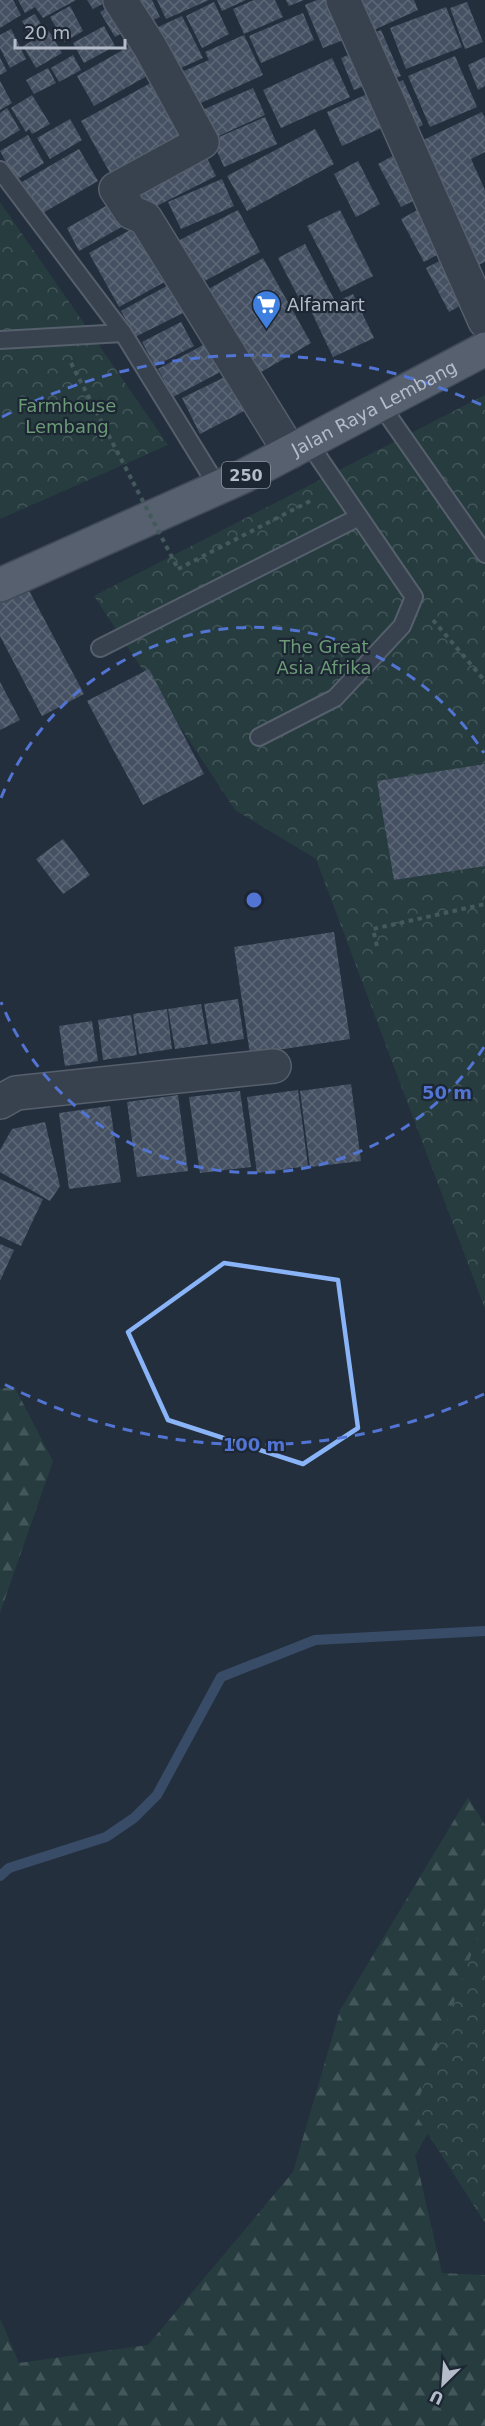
<svg xmlns="http://www.w3.org/2000/svg" width="485" height="2426" font-family="'DejaVu Sans',sans-serif">
<style>
.forest{fill:url(#forest-firs)}
.park{fill:url(#park-crowns)}
.lines{fill:none;stroke-linecap:round;stroke-linejoin:round}
.stream{stroke:#394c67;stroke-width:10}
.building{fill:url(#building-cross-hatch)}
.lane-casing{stroke:#565f6c;stroke-width:20}
.street-casing{stroke:#565f6c;stroke-width:36}
.primary-casing{stroke:#414a57;stroke-width:36}
.path{stroke:#44595c;stroke-width:4;stroke-dasharray:4.5 4.5;stroke-linecap:butt}
.lane{stroke:#38414e;stroke-width:16}
.street{stroke:#38414e;stroke-width:33}
.primary{stroke:#56606e;stroke-width:33}
.path-bridge{stroke:#44595c;stroke-width:4;stroke-dasharray:4.5 4.5;stroke-linecap:butt}
.marked{fill:none;stroke:#8ab4f8;stroke-width:4.5;stroke-linejoin:round}
.ring{fill:none;stroke:#5274d3;stroke-width:3;stroke-dasharray:10 8}
.labels{text-anchor:middle;dominant-baseline:central;stroke-width:4.5;stroke-linejoin:round;paint-order:stroke}
.shield{fill:#1d2633;stroke:#878f9c;stroke-width:1.5}
.shield-label{font-size:16px;font-weight:bold;fill:#b4bcc9}
.poi-label{font-size:18px;fill:#b4bcc9;stroke:#1d2633;text-anchor:start}
.park-label{font-size:18px;fill:#6b9a76;stroke:#1d2633}
.street-label{font-size:18px;fill:#b4bcc9;stroke:#1d2633}
.centre{fill:#5274d3;stroke:#1d2633;stroke-width:3}
.ring-label{font-size:18px;text-anchor:middle;font-weight:bold;fill:#5274d3;stroke:#1d2633;stroke-width:4.5;stroke-linejoin:round;paint-order:stroke}
</style>
<defs>
<pattern id="forest-firs" width="22" height="20" patternUnits="userSpaceOnUse" patternTransform="scale(1.5)"><rect width="22" height="20" fill="#263c3f"/><path d="M5 1l3.5 6h-7zM16 11l3.5 6h-7z" fill="#435659"/></pattern>
<pattern id="park-crowns" width="20" height="18" patternUnits="userSpaceOnUse" patternTransform="scale(1.5)"><rect width="20" height="18" fill="#263c3f"/><path d="M2 6a3 3 0 1 1 6 0M12 15a3 3 0 1 1 6 0" fill="none" stroke="#435659"/></pattern>
<pattern id="building-cross-hatch" width="8" height="8" patternUnits="userSpaceOnUse" patternTransform="scale(1.5)"><rect width="8" height="8" fill="#455162"/><path d="M0 0l8 8M0 8l8-8" fill="none" stroke="#5d6877"/></pattern>
</defs>
<rect width="100%" height="100%" fill="#242f3e"/>
<g class="forest">
<polygon points="14,1386 53,1461 0,1613 0,1389"/>
<polygon points="468,1797 485,1825 485,2038 415,2155 442,2273 485,2275 485,2426 0,2426 0,2318 19,2363 148,2345 293,2172 340,2010"/>
</g>
<g class="park">
<polygon points="0,202 168,445 0,519"/>
<polygon points="485,395 485,1309 316,859 235,810 94,596"/>
<polygon points="485,1917 485,2223 414,2112"/>
</g>
<g class="lines">
<polyline class="stream" points="0,1876 9,1868 106,1837 134,1818 157,1795 221,1677 315,1640 485,1631"/>
</g>
<g class="building">
<polygon points="0,0 13,0 21,15 0,28"/>
<polygon points="18,0 76,0 43,18 35,7 25,13"/>
<polygon points="87,0 110,0 93,9"/>
<polygon points="142,0 152,0 160,17 142,25 132,4"/>
<polygon points="157,0 209,0 166,19"/>
<polygon points="217,0 246,0 222,11"/>
<polygon points="254,0 275,0 283,17 244,34 233,9"/>
<polygon points="286,0 304,0 289,6"/>
<polygon points="317,0 335,0 351,37 323,48 305,5"/>
<polygon points="352,0 414,0 418,10 367,33"/>
<polygon points="119,1 134,26 115,37 100,12"/>
<polygon points="214,2 229,34 202,48 186,16"/>
<polygon points="467,2 483,42 465,49 450,8"/>
<polygon points="70,6 83,31 64,42 50,17"/>
<polygon points="446,7 462,47 406,69 390,28"/>
<polygon points="303,13 314,40 261,63 249,36"/>
<polygon points="35,14 42,26 29,33 22,21"/>
<polygon points="182,16 203,58 172,72 152,30"/>
<polygon points="104,26 115,46 84,63 73,43"/>
<polygon points="11,29 26,59 10,68 0,48 0,35"/>
<polygon points="381,30 401,76 384,83 365,37"/>
<polygon points="49,31 62,53 36,68 23,46"/>
<polygon points="244,35 263,75 192,107 177,74 209,60 205,52"/>
<polygon points="137,42 154,72 94,106 77,76"/>
<polygon points="358,51 371,83 354,90 341,58"/>
<polygon points="73,55 81,70 59,82 51,68"/>
<polygon points="455,56 477,107 430,127 408,76"/>
<polygon points="485,57 485,86 478,90 468,65"/>
<polygon points="0,58 7,71 0,75"/>
<polygon points="332,58 350,97 281,128 263,90"/>
<polygon points="48,68 56,83 34,94 26,80"/>
<polygon points="158,79 190,138 114,180 81,121"/>
<polygon points="403,80 423,125 407,133 387,87"/>
<polygon points="0,81 12,103 0,110"/>
<polygon points="253,88 265,115 212,139 200,111"/>
<polygon points="374,91 390,124 342,146 327,112"/>
<polygon points="32,95 50,124 32,134 29,129 26,132 11,108"/>
<polygon points="7,108 20,130 0,142 0,113"/>
<polygon points="482,112 485,118 485,152 471,159 485,190 485,262 473,267 415,144"/>
<polygon points="265,117 277,144 224,167 212,140"/>
<polygon points="70,119 82,140 50,159 37,138"/>
<polygon points="315,129 334,164 247,211 227,176"/>
<polygon points="28,135 44,163 16,180 0,151"/>
<polygon points="79,149 98,181 41,214 22,182"/>
<polygon points="203,150 216,176 141,214 128,189"/>
<polygon points="402,151 425,195 401,207 378,164"/>
<polygon points="358,161 380,204 356,217 334,174"/>
<polygon points="222,179 234,206 181,229 168,202"/>
<polygon points="113,202 125,225 79,251 67,228"/>
<polygon points="425,206 448,249 424,262 401,219"/>
<polygon points="238,210 260,252 193,287 170,245"/>
<polygon points="340,210 373,276 341,292 307,226"/>
<polygon points="139,225 170,279 119,307 89,253"/>
<polygon points="305,244 334,299 306,312 278,258"/>
<polygon points="449,256 472,299 449,312 426,268"/>
<polygon points="263,258 311,343 256,375 207,290"/>
<polygon points="174,282 189,310 135,337 121,311"/>
<polygon points="353,294 374,338 333,357 312,313"/>
<polygon points="181,322 194,346 155,366 142,342"/>
<polygon points="209,342 224,370 173,397 158,369"/>
<polygon points="229,375 246,410 200,434 182,398"/>
<polygon points="25,583 84,694 42,716 0,636 0,596"/>
<polygon points="149,669 204,774 143,805 87,701"/>
<polygon points="0,682 20,720 0,730"/>
<polygon points="485,764 485,866 394,880 377,781"/>
<polygon points="63,839 90,875 63,894 36,859"/>
<polygon points="334,932 350,1039 250,1054 234,947"/>
<polygon points="238,999 244,1039 211,1044 204,1004"/>
<polygon points="201,1004 208,1044 175,1049 168,1009"/>
<polygon points="167,1009 172,1049 139,1054 133,1014"/>
<polygon points="131,1015 137,1055 103,1060 98,1020"/>
<polygon points="92,1021 98,1061 65,1066 59,1026"/>
<polygon points="351,1084 361,1161 310,1167 300,1091"/>
<polygon points="298,1090 308,1166 257,1173 247,1097"/>
<polygon points="240,1091 251,1167 200,1173 189,1097"/>
<polygon points="178,1095 188,1171 137,1177 127,1102"/>
<polygon points="110,1106 121,1182 69,1189 59,1113"/>
<polygon points="45,1122 60,1186 50,1201 0,1172 0,1150 12,1129"/>
<polygon points="0,1179 43,1199 21,1246 0,1236"/>
<polygon points="0,1244 14,1250 0,1281"/>
</g>
<g class="lines">
<defs>
<g id="lane">
<polyline points="0,170 123,333 218,487"/>
<polyline points="0,340 123,333"/>
<polyline points="380,404 485,554"/>
<polyline points="100,648 359,517"/>
<polyline points="259,737 335,698 402,626 414,597 308,442"/>
</g>
<g id="street">
<polyline points="120,0 150,47 202,142 116,189 131,212 145,218 290,452"/>
<polyline points="343,0 485,321"/>
<polyline points="0,1102 16,1093 274,1066"/>
</g>
<g id="primary">
<path id="s1" d="M0 585 244 476 485 349"/>
</g>
</defs>
<use href="#lane" class="lane-casing"/>
<use href="#street" class="street-casing"/>
<use href="#primary" class="primary-casing"/>
<g class="path">
<polyline points="71,363 133,482"/>
<polyline points="178,569 314,499"/>
<polyline points="433,620 485,681"/>
<polyline points="377,946 373,929 485,904"/>
</g>
<use href="#lane" class="lane"/>
<use href="#street" class="street"/>
<use href="#primary" class="primary"/>
<polyline class="path-bridge" points="133,482 178,569"/>
</g>
<path class="marked" d="M224 1263 338 1280 358 1428 303 1464 168 1420 128 1332Z"/>
<g class="ring">
<path d="M484 1047A273 273 0 0 1 1 1002M1 798A273 273 0 0 1 484 753"/>
<path d="M484 1394A545 545 0 0 1 2 1383M2 417A545 545 0 0 1 484 406"/>
</g>
<defs>
<symbol id="supermarket-pin" viewBox="-11 -11 22 30"><path d="M0 17L-7.5 6A9.5 9.5 0 1 1 7.5 6Z" fill="#3f7fe0" stroke="#1d2633"/><path d="M-6-5.5h2.5l.6 2H6L4.5 2H-2.5L-4.4-4H-6ZM-1.5 3.2a1.3 1.3 0 1 0 .1 0ZM3 3.2a1.3 1.3 0 1 0 .1 0Z" fill="#fff"/></symbol>
</defs>
<g fill-rule="evenodd">
<use href="#supermarket-pin" x="250" y="288" width="33" height="45"/>
</g>
<g class="labels">
<rect class="shield" x="222" y="462" width="48" height="26" rx="4.5"/>
<g class="shield-label">
<text x="246" y="475">250</text>
</g>
<g class="poi-label">
<text x="287" y="304">Alfamart</text>
</g>
<g class="park-label">
<text x="67" y="405">Farmhouse<tspan x="67" dy="21">Lembang</tspan></text>
<text x="324" y="646">The Great<tspan x="324" dy="21">Asia Afrika</tspan></text>
</g>
<g class="street-label">
<text stroke="none"><textPath href="#s1" startOffset="414">Jalan Raya Lembang</textPath></text>
</g>
</g>
<circle cx="254" cy="900" r="9" class="centre"/>
<g class="ring-label">
<text x="447" y="1099">50 m</text>
<text x="254" y="1451">100 m</text>
</g>
<g transform="translate(443 2384) rotate(205)" stroke="#1d2633" stroke-width="4.5" paint-order="stroke">
<path d="M0-4.5L10 22L0 15L-10 22Z" fill="#b4bcc9"/>
<text y="-9" font-size="16" font-weight="bold" text-anchor="middle" fill="#b4bcc9">U</text>
</g>
<path d="M15 39v9h110v-9" fill="none" stroke="#b4bcc9" stroke-width="3"/>
<text x="24" y="39" font-size="18" fill="#b4bcc9" stroke="#1d2633" stroke-width="4.5" paint-order="stroke">20 m</text>
</svg>
